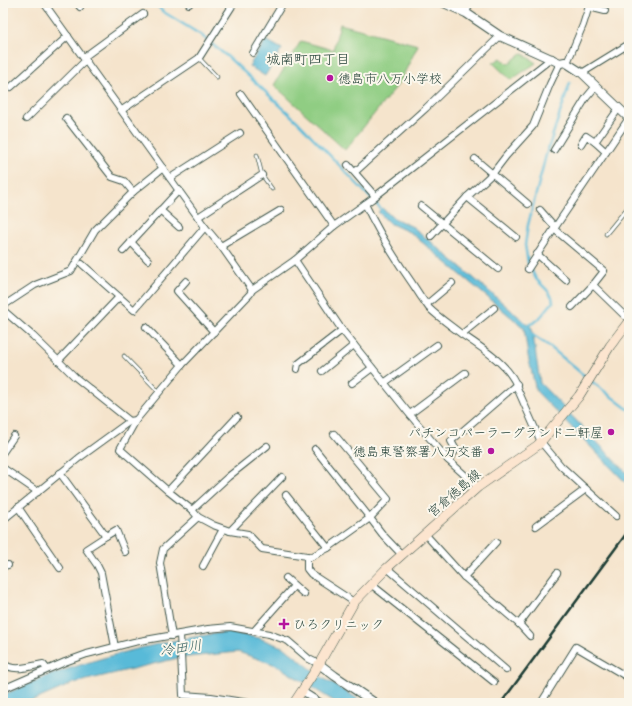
<svg xmlns="http://www.w3.org/2000/svg" width="632" height="706" font-family="Itim,'Klee One',sans-serif">
<style>
.green{fill:#90cd83;stroke:#58855c}
.water{fill:#59bad8;stroke:#3c7c86}
.lines{fill:none;stroke-linecap:round;stroke-linejoin:round}
.stream{stroke:#59bad8;stroke-width:2.5}
.service-casing{stroke:#3f564b;stroke-width:4.5}
.minor-casing{stroke:#3f564b;stroke-width:8}
.tertiary-casing{stroke:#3f564b;stroke-width:10}
.secondary-casing{stroke:#3f564b;stroke-width:10}
.service{stroke:#fff;stroke-width:3}
.minor{stroke:#fff;stroke-width:6}
.tertiary{stroke:#fff;stroke-width:8}
.secondary{stroke:#fce5cf;stroke-width:9}
.rail{stroke:#1f3d34;stroke-width:2.5}
.poi-dot{fill:#b5179e;stroke:#fbf7ec;stroke-width:1.5}
.labels{text-anchor:middle;dominant-baseline:central;stroke-width:4;stroke-linejoin:round;paint-order:stroke}
.poi-label{font-size:13px;fill:#1f3d34;stroke:#fbf7ec;text-anchor:start}
.street-label{font-size:13px;fill:#1f3d34;stroke:#fbf7ec}
.neighbourhood-label{font-size:14px;fill:#1f3d34;stroke:#fbf7ec}
.water-label{font-size:14px;font-style:italic;fill:#2e5c5d;stroke:#fbf7ec}
</style>
<rect width="100%" height="100%" fill="#fbf7ec"/>
<filter id="ink" filterUnits="userSpaceOnUse"><feTurbulence type="fractalNoise" baseFrequency=".025" numOctaves="2"/><feDisplacementMap in="SourceGraphic" scale="8" xChannelSelector="R" yChannelSelector="G"/><feConvolveMatrix kernelMatrix="1 2 1 2 8 2 1 2 1" color-interpolation-filters="sRGB"/></filter>
<filter id="wash" filterUnits="userSpaceOnUse"><feTurbulence type="fractalNoise" baseFrequency=".012" numOctaves="4" result="noise"/><feDisplacementMap in="SourceGraphic" scale="16" xChannelSelector="R" yChannelSelector="G"/><feGaussianBlur stdDeviation="0.9" result="paint"/><feColorMatrix in="noise" values="0 0 0 0 0 0 0 0 0 0 0 0 0 0 0 0 0 1.4 0 .05"/><feComposite in="paint" operator="in"/></filter>
<g filter="url(#wash)">
<rect width="100%" height="100%" fill="#f5e4cc"/>
<g class="green">
<polygon points="340,24 418,45 400,82 345,150 274,85 301,41 333,50"/>
<polygon points="522,53 536,63 511,80 493,63 501,58 508,64"/>
</g>
<g class="water">
<polygon points="266,40 282,49 265,76 249,66"/>
<polygon points="382,208 392,217 413,227 455,262 532,328 540,383 629,475 629,486 536,391 528,356 524,328 411,233 389,223 378,212"/>
<path d="M228 632 259 638 285 648 321 677 365 703H337L276 665 238 652 178 658 74 683 28 703H3V695C22 687 40 678 59 672 114 653 171 639 228 632Z"/>
</g>
<g class="lines">
<g class="stream">
<polyline points="155,3 162,11 201,35 229,58 298,122 383,211"/>
<polyline points="526,327 538,320 553,302 552,297 547,290 536,279 528,263 525,245 528,225 546,155 570,83"/>
<polyline points="531,334 549,346 587,378"/>
<polyline points="591,381 629,410"/>
</g>
</g>
</g>
<g filter="url(#ink)">
<g class="lines">
<defs>
<g id="service">
<polyline points="199,58 217,77"/>
<polyline points="257,155 262,175 272,189"/>
<polyline points="606,234 629,206"/>
<polyline points="124,356 159,392"/>
</g>
<g id="minor">
<polyline points="44,3 205,227 221,246 252,290"/>
<polyline points="77,3 80,7"/>
<polyline points="189,4 189,3"/>
<polyline points="589,7 605,11"/>
<polyline points="466,13 470,3"/>
<polyline points="253,53 283,3"/>
<polyline points="84,57 143,14"/>
<polyline points="567,63 583,25 590,3"/>
<polyline points="582,73 629,44"/>
<polyline points="11,87 68,36"/>
<polyline points="241,94 334,226"/>
<polyline points="122,110 199,58 234,3"/>
<polyline points="66,118 112,177 124,181 133,192 163,168"/>
<polyline points="629,118 554,229 604,271 593,285 629,320"/>
<polyline points="26,119 86,60"/>
<polyline points="595,142 606,152"/>
<polyline points="581,144 586,136 595,142 619,108"/>
<polyline points="554,150 586,98 596,86"/>
<polyline points="475,159 528,204"/>
<polyline points="348,165 375,196"/>
<polyline points="355,172 426,108 500,36"/>
<polyline points="170,178 240,133"/>
<polyline points="467,197 516,237"/>
<path d="M365 204C379 233 393 256 412 283 417 291 423 300 429 308 438 317 450 325 460 333 478 345 513 367 518 390L541 442 561 466 586 489 536 526"/>
<polyline points="421,206 498,269"/>
<polyline points="160,210 179,227"/>
<polyline points="540,210 555,227"/>
<polyline points="198,217 262,175"/>
<polyline points="431,236 467,197 493,173 506,156 533,126 550,84 560,63"/>
<polyline points="131,242 148,260"/>
<polyline points="221,246 281,210"/>
<polyline points="123,251 179,190"/>
<polyline points="537,254 566,280"/>
<polyline points="295,260 342,330 411,416 448,460 478,487"/>
<polyline points="82,264 134,310 205,227"/>
<polyline points="528,269 554,229"/>
<polyline points="186,281 177,291 214,332"/>
<polyline points="427,304 452,283"/>
<polyline points="3,306 35,285 71,271 95,230 133,192"/>
<polyline points="572,307 593,285"/>
<polyline points="3,310 33,336 75,377 130,421"/>
<polyline points="146,327 182,365"/>
<polyline points="462,334 494,308"/>
<polyline points="58,361 119,297"/>
<polyline points="297,369 298,364 342,330"/>
<polyline points="322,371 354,345"/>
<polyline points="352,383 372,368"/>
<polyline points="384,383 437,345"/>
<polyline points="410,414 465,373"/>
<polyline points="136,420 120,449 168,491"/>
<polyline points="315,449 370,518 388,499 334,434"/>
<polyline points="3,452 14,436"/>
<polyline points="448,460 456,450 451,441 517,384"/>
<polyline points="3,468 38,492"/>
<polyline points="60,473 106,536 86,549 97,565 101,573 115,647"/>
<polyline points="586,489 616,516"/>
<polyline points="286,495 328,548 370,518 383,535 402,555"/>
<polyline points="18,507 60,568"/>
<polyline points="192,510 228,477 267,446"/>
<polyline points="198,517 213,525 230,531 282,477"/>
<polyline points="3,520 79,458 130,421 136,420 182,365 250,294 252,290 295,260 334,226 372,199 552,58"/>
<polyline points="230,531 248,534 262,549 307,556 307,569 311,574 354,602"/>
<polyline points="426,535 464,577 519,624 530,636"/>
<polyline points="106,536 116,530 125,552"/>
<polyline points="307,556 311,557 328,548"/>
<polyline points="3,566 8,565"/>
<polyline points="203,566 223,529"/>
<polyline points="387,568 506,670"/>
<polyline points="464,577 496,542"/>
<polyline points="286,578 304,594"/>
<polyline points="372,585 494,682"/>
<polyline points="519,624 557,573"/>
<polyline points="254,631 294,586"/>
<polyline points="180,634 183,695 211,697 249,703"/>
<polyline points="172,636 160,563 163,549 198,517 192,510 168,491 237,417"/>
<path d="M3 663C13 673 30 666 43 664L47 669"/>
<polyline points="3,689 65,662 87,654 134,642 208,629 230,627 269,634 288,641 309,659 319,664"/>
<polyline points="302,691 321,703"/>
<polyline points="541,703 576,647 629,678"/>
</g>
<g id="tertiary">
<polyline points="444,3 466,13 500,36 560,63 565,62 582,73 629,118"/>
<polyline points="319,664 335,676 375,703"/>
</g>
<polyline id="secondary" points="294,703 315,671 354,602 387,568 478,487 538,445 579,396 610,346 629,321"/>
</defs>
<use href="#service" class="service-casing"/>
<use href="#minor" class="minor-casing"/>
<use href="#tertiary" class="tertiary-casing"/>
<use href="#secondary" class="secondary-casing"/>
<use href="#service" class="service"/>
<use href="#minor" class="minor"/>
<use href="#tertiary" class="tertiary"/>
<use href="#secondary" class="secondary"/>
<polyline class="rail" points="501,703 629,530"/>
</g>
</g>
<g class="poi-dot">
<circle cx="330" cy="78" r="4"/>
<circle cx="611" cy="432" r="4"/>
<circle cx="491" cy="451" r="4"/>
<path d="M282 618h4v4h4v4h-4v4h-4v-4h-4v-4h4z"/>
</g>
<g class="labels">
<g class="poi-label">
<text x="338" y="78">徳島市八万小学校</text>
<text x="603" y="432" text-anchor="end">パチンコパーラーグランド二軒屋</text>
<text x="483" y="451" text-anchor="end">徳島東警察署八万交番</text>
<text x="293" y="624">ひろクリニック</text>
</g>
<g class="street-label">
<text transform="translate(454 493) rotate(-41)">宮倉徳島線</text>
</g>
<g class="neighbourhood-label">
<text x="308" y="59">城南町四丁目</text>
</g>
<g class="water-label">
<text transform="translate(181 648) rotate(-8)">冷田川</text>
</g>
</g>
<rect width="632" height="706" fill="none" stroke="#fbf7ec" stroke-width="16"/>
</svg>
